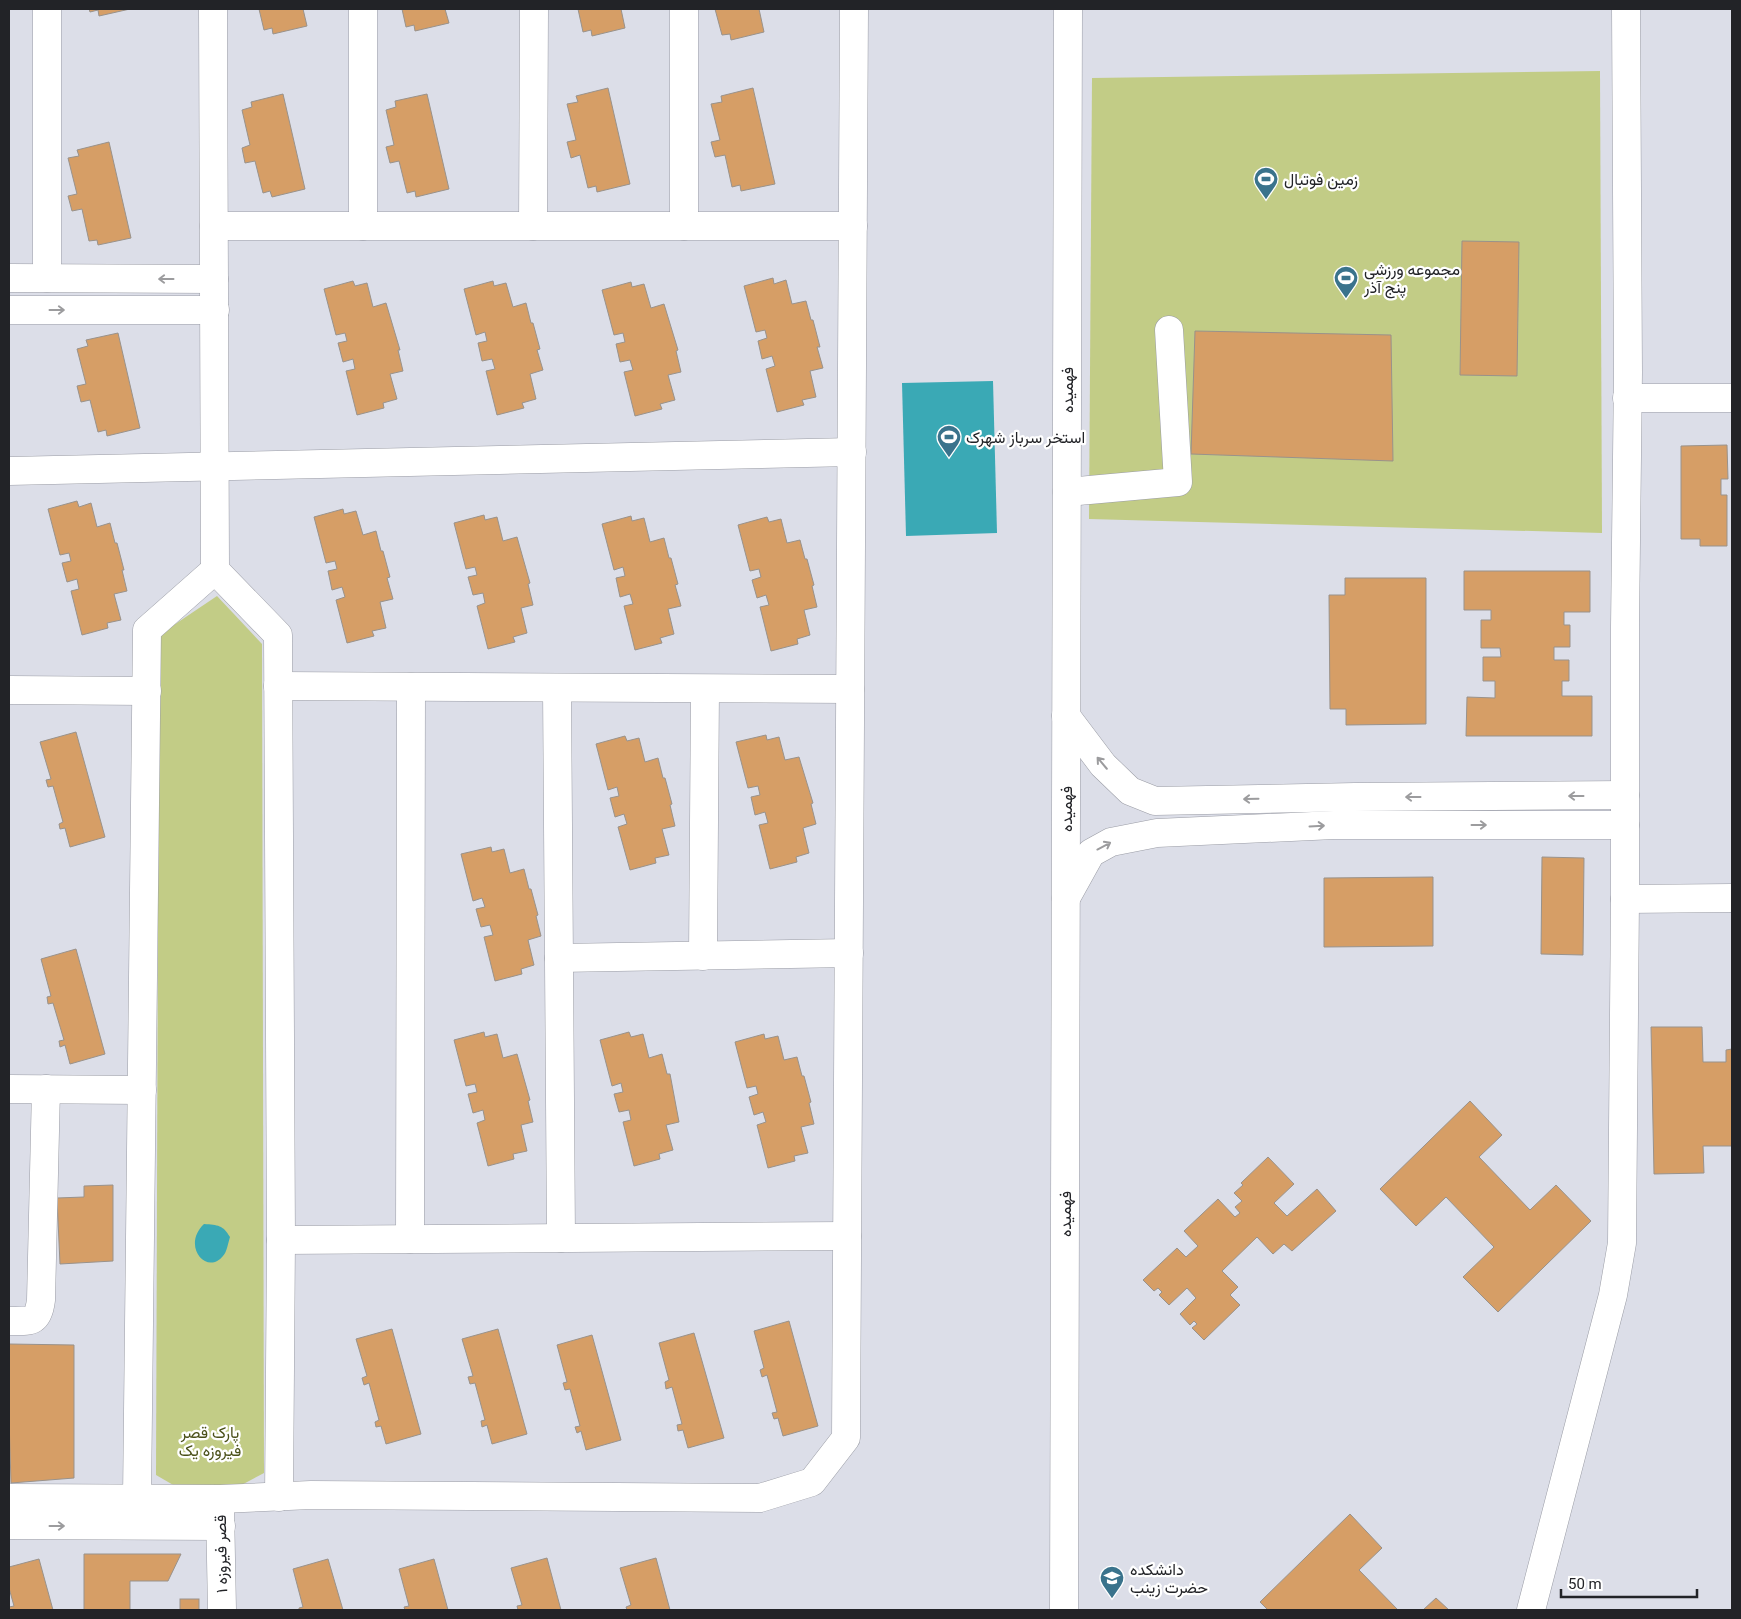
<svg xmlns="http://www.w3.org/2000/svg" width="1741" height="1619" font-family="Roboto,Vazirmatn,sans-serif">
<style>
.green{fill:#c2cc86}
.water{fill:#3aa9b5}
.building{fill:#d69e66;stroke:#99928b}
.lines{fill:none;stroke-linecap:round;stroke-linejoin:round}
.minor-casing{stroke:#9a9ca5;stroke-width:29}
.major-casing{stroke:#9a9ca5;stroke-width:29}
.minor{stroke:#fff;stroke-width:28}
.major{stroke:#fff;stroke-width:28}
.oneway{stroke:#9c9c9e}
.labels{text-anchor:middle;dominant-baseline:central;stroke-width:4.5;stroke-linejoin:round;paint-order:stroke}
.poi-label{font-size:16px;fill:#222327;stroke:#fff;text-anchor:start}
.street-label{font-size:16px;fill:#222327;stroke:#fff}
.park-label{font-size:16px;fill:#4a5019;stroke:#fff}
</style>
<rect width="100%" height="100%" fill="#dcdee8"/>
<g class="green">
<polygon points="1600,71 1602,533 1089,519 1092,78"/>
<polygon points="217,596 262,644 264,1473 206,1504 156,1475 159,635"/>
</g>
<g class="water">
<polygon points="993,381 997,533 906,536 902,383"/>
<path d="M204 1224C218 1225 223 1225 230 1237 228 1243 227 1252 223 1256 207 1276 181 1246 204 1224Z"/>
</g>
<g class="building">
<polygon points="89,9 130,9 99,16 98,10 90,12"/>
<polygon points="259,9 303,9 307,26 273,34 272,28 264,30"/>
<polygon points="402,9 445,9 449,23 415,31 414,25 406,27"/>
<polygon points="578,9 621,9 625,28 592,36 591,30 583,32"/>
<polygon points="715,9 759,9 764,32 731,40 730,34 722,35"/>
<polygon points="608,88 630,184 597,192 596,186 588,188 580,155 571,158 567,142 576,140 567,104 578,102 576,96"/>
<polygon points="753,88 775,184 741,191 740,185 732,187 725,155 715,157 711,142 720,140 711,104 722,102 721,96"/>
<polygon points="283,94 305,189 272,197 270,191 263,193 255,161 245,163 242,148 250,145 242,110 252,107 251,102"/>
<polygon points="427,94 449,189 416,197 415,191 407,193 399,161 390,163 386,147 394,145 386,110 396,107 395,101"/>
<polygon points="109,142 131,238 98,245 97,240 89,241 82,209 72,211 68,196 77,194 68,158 79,156 77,150"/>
<polygon points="1462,241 1519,242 1517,376 1460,375"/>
<polygon points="773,278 774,284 786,280 792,304 806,301 811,320 813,320 820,347 817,347 823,368 810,371 816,397 802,400 804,405 777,412 766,369 775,366 772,356 762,359 758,341 767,338 765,330 756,332 744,286"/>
<polygon points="353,281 355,286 367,283 373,307 386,303 400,350 398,350 403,371 390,374 397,399 383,403 384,408 357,415 346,371 355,369 353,359 343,362 338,343 347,341 345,333 336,335 324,289"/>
<polygon points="493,281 494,286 506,283 513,307 526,303 531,323 533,323 540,349 537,350 543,370 530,374 536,399 522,403 524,408 497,415 486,371 495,369 492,359 482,361 478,343 487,341 485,332 476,335 464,289"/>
<polygon points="631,282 632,287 644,284 651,308 664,304 678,350 676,351 681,372 668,375 675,400 660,404 662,409 635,416 624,372 633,370 630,360 620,362 616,344 625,342 623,333 614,335 602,290"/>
<polygon points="1195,331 1391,335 1393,461 1191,454"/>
<polygon points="118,333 140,428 107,436 106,430 98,432 90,400 81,402 77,386 86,384 77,349 88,346 86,340"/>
<polygon points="1727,445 1728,479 1721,479 1721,495 1727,495 1727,546 1700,546 1700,539 1681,539 1681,446"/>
<polygon points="77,501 79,507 91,503 97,527 110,523 115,543 117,543 124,570 122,570 127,591 114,594 121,620 107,623 108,628 82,635 71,591 79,589 77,579 67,582 62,563 71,561 69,553 60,555 48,509"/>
<polygon points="343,509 344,514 356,511 363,535 376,531 381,551 383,551 390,577 387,578 393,599 380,602 386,628 372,631 374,636 347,643 336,600 345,597 342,587 332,590 328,571 337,569 335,561 326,563 314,517"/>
<polygon points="484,515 485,520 497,517 503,541 517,537 530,583 528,584 533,605 521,608 527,633 513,637 515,642 488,649 477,606 485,603 483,593 473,595 468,577 477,575 475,567 466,569 454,523"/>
<polygon points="631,516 632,521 644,518 650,542 664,538 669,558 671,558 678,584 675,585 681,606 668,609 674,634 660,638 662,643 635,650 624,606 633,604 630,594 620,597 616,578 625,576 623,567 614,570 602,524"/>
<polygon points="767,517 769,522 781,519 787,543 800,540 805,559 807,559 814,585 812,586 817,607 804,610 810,635 797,639 798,644 771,651 760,607 769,605 766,595 757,598 752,580 761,577 759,569 750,571 738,525"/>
<polygon points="1464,571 1590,571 1590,612 1564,612 1564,625 1570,625 1570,647 1554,647 1554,660 1569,660 1569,681 1562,681 1562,696 1592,696 1592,736 1466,736 1467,697 1495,698 1495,681 1483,681 1483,657 1501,657 1500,648 1481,648 1481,620 1491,620 1491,610 1464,610"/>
<polygon points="1345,578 1426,578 1426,724 1346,725 1346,709 1330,709 1329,595 1345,595"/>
<polygon points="76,732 105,837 70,847 65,828 60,829 59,824 63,822 53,786 48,787 46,780 51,779 40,742"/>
<polygon points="766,735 767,740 779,737 785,760 799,757 813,803 811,804 816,824 803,828 809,853 796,857 797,862 770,869 759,825 768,823 765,812 755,815 751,797 760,795 758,786 748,788 736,742"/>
<polygon points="625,736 627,741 639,738 645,762 658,758 663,778 665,778 672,804 670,805 675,826 662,829 669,855 655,858 656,863 630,870 618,827 627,824 624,814 615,817 610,798 619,796 617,787 608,790 596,744"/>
<polygon points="491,847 492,852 504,849 510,873 524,869 529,889 531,889 538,915 536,916 541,936 528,940 534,965 521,969 522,974 495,981 484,937 493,935 490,925 481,927 476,909 485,907 482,898 473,901 461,854"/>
<polygon points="1542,857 1584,858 1583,955 1541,954"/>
<polygon points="1433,877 1433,946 1324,947 1324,878"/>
<polygon points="76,949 105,1054 70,1064 65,1045 60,1047 59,1041 64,1040 53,1003 48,1004 47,997 51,996 41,959"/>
<polygon points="1651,1027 1702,1027 1703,1062 1726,1062 1726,1050 1732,1049 1732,1146 1703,1146 1704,1173 1654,1174"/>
<polygon points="484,1032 485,1037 497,1034 503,1058 517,1054 530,1100 528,1101 533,1122 521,1125 527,1151 513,1154 514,1159 488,1166 477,1123 485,1120 483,1110 473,1113 468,1094 477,1092 475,1084 466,1086 454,1040"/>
<polygon points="629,1032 631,1037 643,1034 649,1058 662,1054 667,1074 670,1074 679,1122 666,1125 673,1150 659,1154 660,1159 634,1166 623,1122 631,1120 629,1110 619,1112 614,1094 623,1092 621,1083 612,1086 600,1040"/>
<polygon points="764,1034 765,1039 778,1036 784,1060 797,1057 802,1076 804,1076 811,1102 809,1103 814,1124 801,1127 808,1153 794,1156 795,1161 768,1168 757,1125 766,1122 763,1112 754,1115 749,1097 758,1094 756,1086 747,1088 735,1042"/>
<polygon points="1470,1101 1502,1135 1479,1157 1530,1210 1556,1185 1591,1221 1498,1312 1463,1277 1494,1247 1446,1197 1416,1226 1380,1189"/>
<polygon points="1268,1157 1294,1184 1274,1203 1287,1216 1317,1189 1336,1211 1292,1251 1284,1244 1273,1254 1257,1237 1222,1271 1238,1287 1230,1295 1240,1305 1204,1340 1192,1328 1197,1324 1194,1321 1190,1325 1180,1314 1196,1298 1187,1288 1169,1305 1159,1295 1162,1292 1158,1288 1154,1291 1143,1280 1177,1248 1186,1257 1198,1246 1184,1231 1218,1199 1235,1217 1240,1213 1235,1207 1242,1201 1234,1193 1243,1185 1241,1183"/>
<polygon points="113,1185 113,1261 60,1264 57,1198 84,1197 84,1186"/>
<polygon points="789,1321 818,1426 783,1436 778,1418 774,1419 772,1413 777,1412 767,1375 762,1377 760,1370 764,1368 754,1331"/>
<polygon points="392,1329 421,1434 386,1444 381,1426 376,1427 375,1422 379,1420 369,1383 364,1385 362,1378 367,1376 356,1339"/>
<polygon points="498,1329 527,1434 492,1444 487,1425 482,1427 481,1421 485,1420 475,1383 470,1384 468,1377 473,1376 462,1339"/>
<polygon points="694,1333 724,1438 688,1448 683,1430 678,1431 677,1425 682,1424 672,1387 666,1389 665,1382 669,1380 659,1343"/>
<polygon points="592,1335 621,1440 586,1450 581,1431 577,1433 575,1427 580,1426 570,1389 565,1390 563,1383 567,1382 557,1345"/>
<polygon points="9,1344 74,1345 74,1478 11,1483 9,1419"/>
<polygon points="1350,1514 1382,1548 1359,1570 1398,1610 1268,1610 1260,1602"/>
<polygon points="84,1554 181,1554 168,1581 130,1581 130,1610 84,1610"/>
<polygon points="547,1558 561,1610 518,1610 517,1606 522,1605 511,1568"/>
<polygon points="656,1558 670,1610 627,1610 626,1607 631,1605 620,1568"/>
<polygon points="39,1559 53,1610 10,1610 9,1607 14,1606 9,1588 9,1567"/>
<polygon points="328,1559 343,1610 299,1610 299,1608 303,1607 293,1569"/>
<polygon points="434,1559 448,1610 405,1610 404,1607 409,1606 399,1569"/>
<polygon points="1436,1598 1449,1610 1423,1610"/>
<rect x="180" y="1599" width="19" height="11"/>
</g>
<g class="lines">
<defs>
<g id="minor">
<polyline points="213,9 215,570 278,635 281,1240 279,1497"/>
<polyline points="684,9 684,226"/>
<polyline points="214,226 853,226"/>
<polyline points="363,226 363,9"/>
<polyline points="533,226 534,9"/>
<polyline points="9,278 214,279"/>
<polyline points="47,278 47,9"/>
<polyline points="9,310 215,310"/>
<polyline points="1627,398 1732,398"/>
<polyline points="9,471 852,452"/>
<polyline points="1067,492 1178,482 1169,330"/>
<polyline points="278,686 850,689"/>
<polyline points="557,688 561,1238"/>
<polyline points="9,690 147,691"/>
<polyline points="1066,716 1103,765 1130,791 1155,801 1355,797 1625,795"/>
<polyline points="1066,898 1091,853 1111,842 1157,833 1334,825 1625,825"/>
<polyline points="1625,899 1732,898"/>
<polyline points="703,956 705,689"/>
<polyline points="559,958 849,953"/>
<polyline points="9,1089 142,1090"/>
<polyline points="410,1239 411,687"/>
<polyline points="281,1240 847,1236"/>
<path d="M9 1321C30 1321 38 1324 41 1300L46 1089"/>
<polyline points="9,1498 220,1499 311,1495 760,1498 812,1482 846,1438 854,9"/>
<polyline points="137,1498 147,630 215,570"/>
<polyline points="220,1508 222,1610"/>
<polyline points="9,1525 221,1526"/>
<polyline points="1531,1610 1613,1295 1622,1243 1625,899 1625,627 1628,372 1626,9"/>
</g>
<polyline id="major" points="1064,1610 1068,9"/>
</defs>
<use href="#minor" class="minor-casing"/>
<use href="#major" class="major-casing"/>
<use href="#minor" class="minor"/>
<use href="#major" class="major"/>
</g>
<defs><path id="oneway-shaft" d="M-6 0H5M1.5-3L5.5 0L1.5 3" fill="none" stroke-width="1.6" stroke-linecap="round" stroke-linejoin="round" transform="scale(1.25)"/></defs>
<g class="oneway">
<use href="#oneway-shaft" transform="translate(166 279) rotate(-180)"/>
<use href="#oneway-shaft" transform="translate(57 310)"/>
<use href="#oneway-shaft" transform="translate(1102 763) rotate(-130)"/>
<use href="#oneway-shaft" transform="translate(1576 796) rotate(180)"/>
<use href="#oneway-shaft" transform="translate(1413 797) rotate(180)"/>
<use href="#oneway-shaft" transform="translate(1251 799) rotate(179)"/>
<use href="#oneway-shaft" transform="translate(1479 825)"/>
<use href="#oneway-shaft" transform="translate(1317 826) rotate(-3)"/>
<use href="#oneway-shaft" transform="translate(1104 846) rotate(-28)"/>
<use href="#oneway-shaft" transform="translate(57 1526)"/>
</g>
<defs>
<symbol id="stadium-pin" viewBox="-11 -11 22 30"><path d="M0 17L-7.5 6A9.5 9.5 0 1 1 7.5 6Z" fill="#3a738c" stroke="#fff"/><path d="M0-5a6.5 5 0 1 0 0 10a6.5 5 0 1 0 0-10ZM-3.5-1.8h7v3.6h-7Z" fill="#fff"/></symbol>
<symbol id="university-pin" viewBox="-11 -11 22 30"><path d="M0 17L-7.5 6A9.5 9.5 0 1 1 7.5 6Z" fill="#3a738c" stroke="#fff"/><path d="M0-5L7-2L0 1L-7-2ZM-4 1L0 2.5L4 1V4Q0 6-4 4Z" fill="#fff"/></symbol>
</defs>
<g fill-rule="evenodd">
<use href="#stadium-pin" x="1252" y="165" width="28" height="38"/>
<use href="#stadium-pin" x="1332" y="264" width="28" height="38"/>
<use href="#stadium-pin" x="935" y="423" width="28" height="38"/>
<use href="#university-pin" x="1098" y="1564" width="28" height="38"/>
</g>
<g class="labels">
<g class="poi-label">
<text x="1284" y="179">زمین فوتبال</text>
<text x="1364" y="269">مجموعه ورزشی<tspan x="1364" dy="18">پنج آذر</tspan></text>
<text x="966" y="437">استخر سرباز شهرک</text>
<text x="1130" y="1569">دانشکده<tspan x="1130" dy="18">حضرت زینب</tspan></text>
</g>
<g class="street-label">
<text transform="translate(1067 390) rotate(-90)">فهمیده</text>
<text transform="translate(1066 809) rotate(-90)">فهمیده</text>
<text transform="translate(1065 1214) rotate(-90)">فهمیده</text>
<text transform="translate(221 1554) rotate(-91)">قصر فیروزه ۱</text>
</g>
<g class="park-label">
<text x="210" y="1432">پارک قصر<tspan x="210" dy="18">فیروزه یک</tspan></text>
</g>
</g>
<rect width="1741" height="1619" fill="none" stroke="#222327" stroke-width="20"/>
<path d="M1561 1589v8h136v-8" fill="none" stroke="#222327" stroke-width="2.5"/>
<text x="1568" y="1589" font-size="15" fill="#222327" stroke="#ffffff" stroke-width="4" paint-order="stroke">50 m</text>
</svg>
